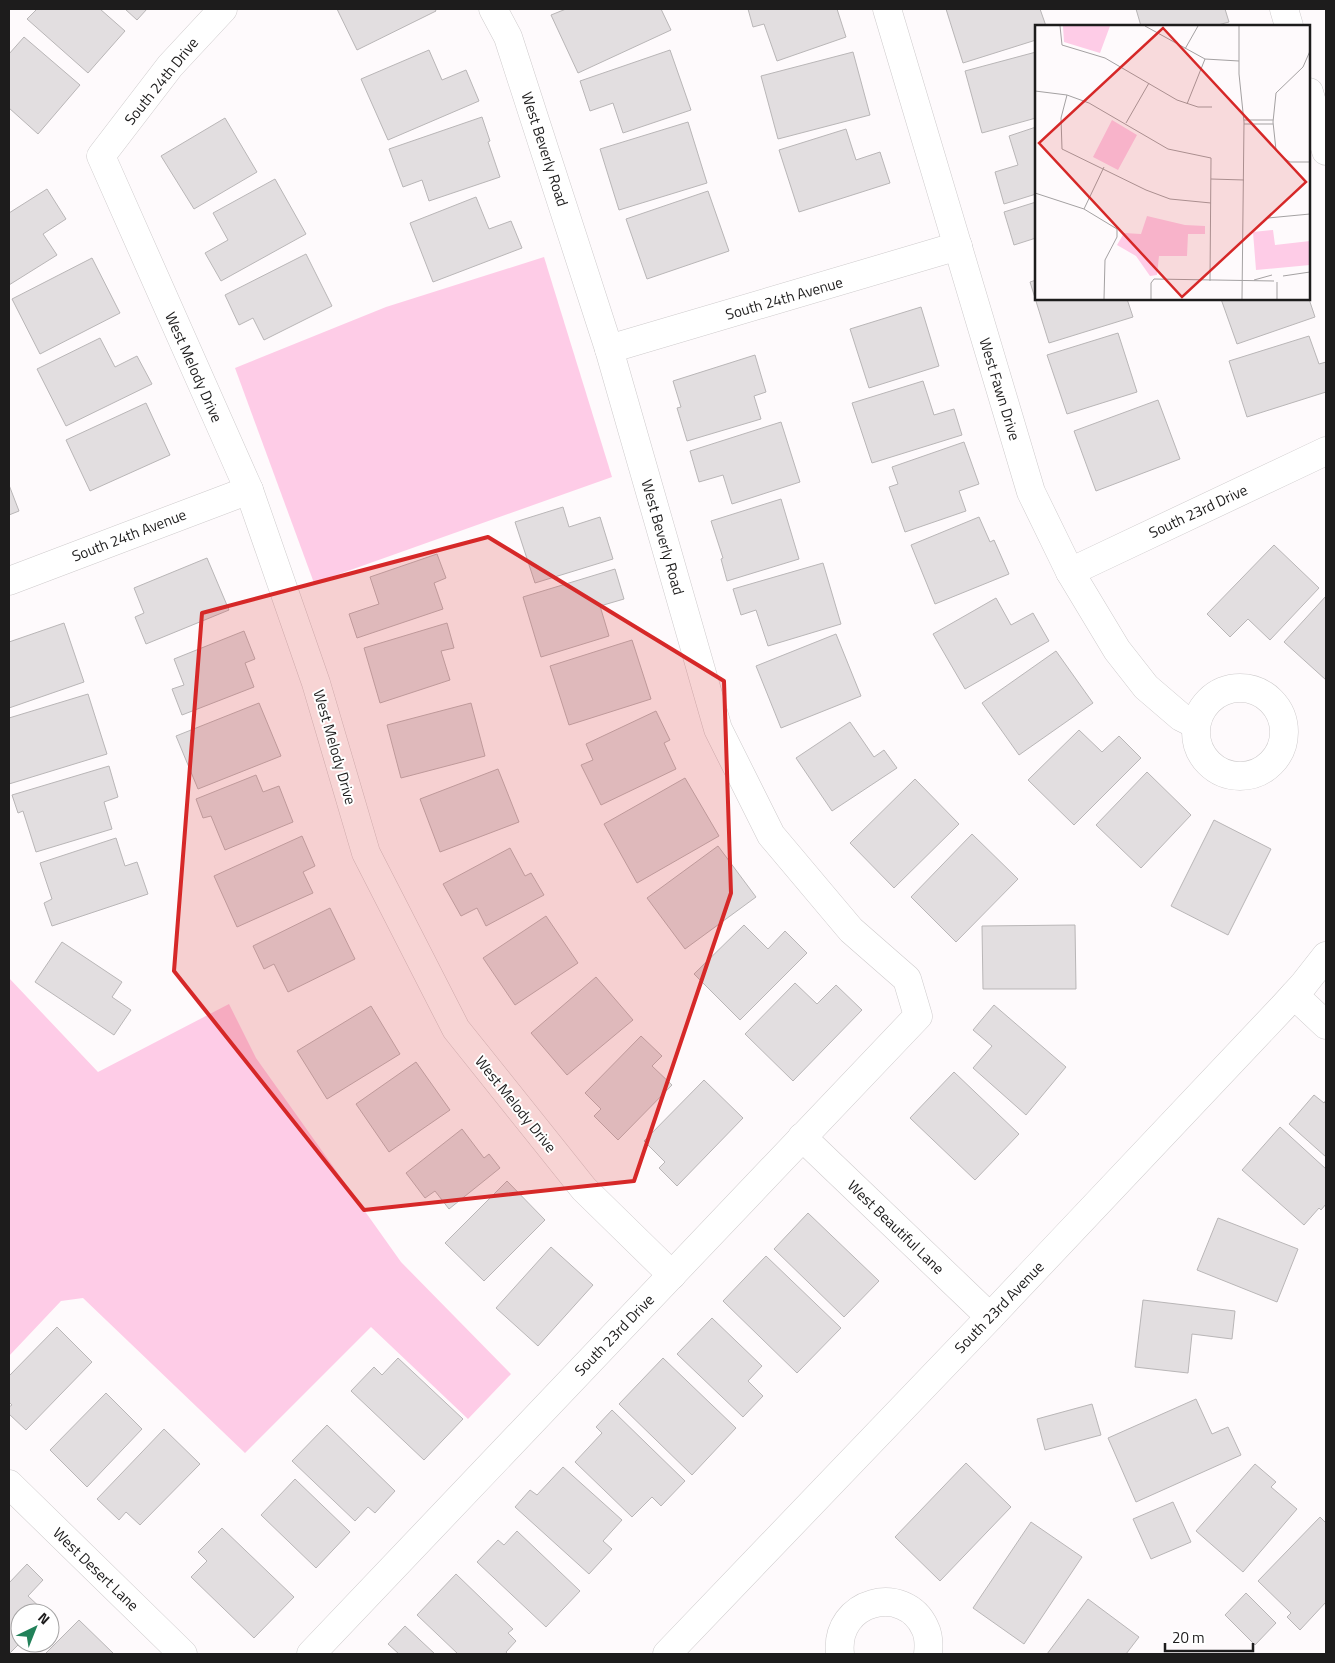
<svg xmlns="http://www.w3.org/2000/svg" width="1335" height="1663" font-family="'Titillium Web',sans-serif">
<style>
.green{fill:#fecce7}
.building{fill:#e2dee0;stroke:#b9b6b7}
.lines{fill:none;stroke-linecap:round;stroke-linejoin:round}
.minor-casing{stroke:#cecbcc;stroke-width:29}
.minor{stroke:#fff;stroke-width:28}
.marked{fill:#d62828;fill-opacity:0.2;stroke:#d62828;stroke-width:4;stroke-linejoin:round}
.labels{text-anchor:middle;dominant-baseline:central;stroke-width:4;stroke-linejoin:round;paint-order:stroke}
.street-label{font-size:15px;fill:#1d1c1c;stroke:#fff}
.inset-road{fill:none;stroke:#a4a1a2;stroke-width:1}
.view{fill:#d62828;fill-opacity:0.15;stroke:#d62828;stroke-width:2.5}
.inset-edge{fill:none;stroke:#1d1c1c;stroke-width:2.5}
</style>
<rect width="100%" height="100%" fill="#fefafc"/>
<g class="green">
<polygon points="544,257 612,477 314,583 235,368 386,307"/>
<polygon points="9,978 98,1072 229,1004 256,1058 401,1262 511,1374 468,1419 371,1327 245,1453 83,1298 61,1301 9,1356"/>
</g>
<g class="building">
<polygon points="37,9 100,9 125,31 88,73 27,19"/>
<polygon points="125,9 147,9 137,20"/>
<polygon points="337,9 435,9 436,11 357,50"/>
<polygon points="566,9 661,9 671,30 578,73 551,15"/>
<polygon points="748,9 837,9 846,37 777,61 764,24 753,27"/>
<polygon points="946,9 1040,9 1046,26 1036,26 1036,40 963,63"/>
<polygon points="1136,9 1225,9 1229,22 1214,26 1141,26"/>
<polygon points="24,37 80,85 38,134 9,108 9,54"/>
<polygon points="429,50 442,80 466,70 479,101 388,140 361,79"/>
<polygon points="670,50 691,110 623,133 613,103 590,111 580,81"/>
<polygon points="853,52 870,115 778,139 761,76"/>
<polygon points="1036,52 1036,118 982,133 965,71"/>
<polygon points="482,117 490,141 488,142 500,177 429,201 422,180 403,187 389,149"/>
<polygon points="225,118 257,172 194,209 161,156"/>
<polygon points="688,122 707,183 619,210 600,149"/>
<polygon points="1036,127 1036,194 1004,204 995,172 1018,165 1009,136"/>
<polygon points="846,129 856,160 880,152 890,183 799,212 779,150"/>
<polygon points="275,179 306,234 221,281 205,253 228,240 213,213"/>
<polygon points="47,189 66,219 43,234 57,255 9,285 9,213"/>
<polygon points="708,191 729,251 647,279 626,219"/>
<polygon points="476,197 489,229 511,221 522,248 433,282 410,223"/>
<polygon points="1036,202 1036,238 1014,245 1004,212"/>
<polygon points="306,254 332,306 264,340 253,318 239,325 225,295"/>
<polygon points="92,258 120,313 40,354 12,299"/>
<polygon points="1036,280 1036,299 1127,299 1133,317 1049,343 1030,282"/>
<polygon points="1221,299 1309,299 1315,317 1237,344"/>
<polygon points="921,307 939,366 869,388 850,329"/>
<polygon points="1118,333 1137,392 1067,414 1047,355"/>
<polygon points="1309,336 1319,364 1326,362 1326,392 1247,417 1229,361"/>
<polygon points="100,338 115,367 137,356 152,384 66,426 37,369"/>
<polygon points="755,355 766,392 754,396 761,419 687,441 677,408 681,407 673,381"/>
<polygon points="923,381 934,415 954,409 962,435 872,463 852,403"/>
<polygon points="1158,400 1180,459 1096,491 1074,431"/>
<polygon points="146,403 170,455 90,491 66,440"/>
<polygon points="781,422 800,482 732,504 723,475 699,482 690,451"/>
<polygon points="964,442 979,484 959,491 966,511 905,532 889,487 898,484 892,467"/>
<polygon points="9,485 19,511 9,515"/>
<polygon points="781,499 799,559 727,581 721,559 723,558 711,521"/>
<polygon points="563,507 569,527 600,517 613,559 535,583 515,522"/>
<polygon points="979,517 990,542 994,540 1009,574 935,604 911,545"/>
<polygon points="1274,545 1319,588 1270,640 1248,619 1230,637 1207,614"/>
<polygon points="437,554 446,578 434,583 443,609 357,638 349,614 379,604 370,577"/>
<polygon points="207,558 229,610 146,644 135,617 144,613 134,588"/>
<polygon points="823,563 841,624 768,646 756,610 741,615 733,589"/>
<polygon points="615,569 624,599 600,606 609,636 541,657 523,597"/>
<polygon points="1326,596 1326,680 1284,642"/>
<polygon points="996,598 1011,625 1033,613 1049,641 965,689 933,634"/>
<polygon points="64,623 84,682 9,708 9,642"/>
<polygon points="447,623 454,648 441,651 450,680 380,703 364,648"/>
<polygon points="244,631 255,659 245,663 254,687 182,715 172,689 184,685 174,659"/>
<polygon points="836,634 861,696 781,728 756,666"/>
<polygon points="632,640 651,699 569,725 550,666"/>
<polygon points="1056,651 1093,703 1019,755 982,703"/>
<polygon points="88,694 107,754 9,784 9,718"/>
<polygon points="259,703 281,756 198,789 176,736"/>
<polygon points="471,703 485,756 401,778 387,725"/>
<polygon points="656,711 670,740 664,743 676,769 601,805 581,765 593,760 586,744"/>
<polygon points="850,722 874,757 884,750 897,768 832,811 796,758"/>
<polygon points="1079,730 1102,752 1119,736 1141,758 1074,825 1028,780"/>
<polygon points="109,766 118,797 104,802 112,829 36,852 23,811 18,813 12,795"/>
<polygon points="498,769 519,822 440,852 420,799"/>
<polygon points="1147,772 1191,815 1141,868 1096,825"/>
<polygon points="256,775 263,792 279,786 293,822 225,850 211,816 203,818 196,799"/>
<polygon points="685,778 719,836 637,883 604,824"/>
<polygon points="915,779 959,824 894,888 850,843"/>
<polygon points="1214,820 1271,849 1228,935 1171,906"/>
<polygon points="972,834 1018,879 956,942 911,897"/>
<polygon points="302,836 315,866 303,872 313,893 237,927 214,876"/>
<polygon points="116,838 125,866 137,862 148,894 52,926 44,903 52,899 40,863"/>
<polygon points="718,846 756,897 685,949 647,898"/>
<polygon points="510,848 525,876 531,873 544,895 486,926 477,908 461,916 443,884"/>
<polygon points="330,908 355,959 288,992 274,964 264,969 253,946"/>
<polygon points="546,916 578,963 515,1005 483,958"/>
<polygon points="744,925 768,949 785,931 807,953 740,1020 694,974"/>
<polygon points="1075,925 1076,989 983,989 982,926"/>
<polygon points="62,942 122,982 112,997 131,1010 114,1035 35,982"/>
<polygon points="596,977 633,1020 567,1075 531,1033"/>
<polygon points="795,983 817,1004 836,985 862,1010 793,1081 745,1034"/>
<polygon points="994,1005 1066,1067 1026,1115 973,1068 992,1046 973,1030"/>
<polygon points="371,1006 400,1054 327,1099 297,1051"/>
<polygon points="641,1036 662,1056 652,1066 672,1085 618,1140 594,1116 601,1109 585,1093"/>
<polygon points="416,1062 450,1110 389,1152 356,1104"/>
<polygon points="954,1072 1019,1134 975,1180 910,1118"/>
<polygon points="704,1080 743,1118 677,1186 659,1168 665,1162 644,1141"/>
<polygon points="1314,1095 1324,1103 1326,1100 1326,1157 1289,1124"/>
<polygon points="1280,1127 1326,1169 1326,1204 1321,1210 1319,1208 1304,1225 1242,1170"/>
<polygon points="462,1129 484,1158 489,1154 500,1168 449,1209 435,1191 425,1198 406,1173"/>
<polygon points="507,1181 545,1220 484,1281 445,1243"/>
<polygon points="808,1213 879,1281 844,1317 774,1249"/>
<polygon points="1218,1218 1298,1249 1277,1302 1197,1270"/>
<polygon points="551,1247 593,1285 538,1346 496,1308"/>
<polygon points="766,1256 841,1328 797,1373 723,1301"/>
<polygon points="1143,1300 1235,1311 1232,1339 1192,1334 1188,1373 1135,1367"/>
<polygon points="712,1318 762,1366 748,1381 763,1396 743,1417 677,1354"/>
<polygon points="57,1327 92,1362 26,1430 9,1414 9,1407 12,1405 9,1402 9,1376"/>
<polygon points="398,1358 463,1419 424,1460 351,1391 374,1367 382,1375"/>
<polygon points="663,1358 736,1428 692,1475 619,1404"/>
<polygon points="106,1393 142,1429 87,1487 50,1450"/>
<polygon points="1196,1399 1212,1434 1228,1427 1241,1455 1136,1502 1108,1438"/>
<polygon points="1092,1404 1101,1435 1045,1450 1037,1419"/>
<polygon points="612,1410 685,1481 661,1506 652,1497 632,1517 575,1462 602,1433 596,1427"/>
<polygon points="327,1425 395,1491 375,1513 368,1507 355,1521 292,1461"/>
<polygon points="164,1429 200,1464 140,1525 126,1512 119,1520 97,1499"/>
<polygon points="966,1463 1011,1507 940,1581 895,1537"/>
<polygon points="1255,1464 1276,1482 1271,1487 1297,1509 1243,1572 1196,1531"/>
<polygon points="563,1467 622,1520 603,1541 612,1549 589,1574 515,1507 530,1490 537,1495"/>
<polygon points="295,1479 350,1532 316,1568 261,1515"/>
<polygon points="1173,1502 1191,1542 1151,1559 1133,1519"/>
<polygon points="1320,1517 1326,1523 1326,1602 1300,1630 1287,1617 1291,1613 1258,1581"/>
<polygon points="1031,1522 1082,1557 1024,1644 973,1608"/>
<polygon points="222,1528 294,1597 254,1638 191,1577 207,1561 198,1552"/>
<polygon points="517,1531 580,1591 546,1627 477,1562 498,1540 504,1545"/>
<polygon points="27,1564 43,1580 28,1596 46,1613 20,1613 20,1643 9,1654 9,1583"/>
<polygon points="456,1574 513,1629 508,1633 516,1641 506,1652 508,1654 458,1654 417,1615"/>
<polygon points="1246,1593 1276,1623 1255,1645 1225,1615"/>
<polygon points="1088,1599 1139,1637 1126,1654 1047,1654"/>
<polygon points="79,1620 114,1654 45,1654"/>
<polygon points="405,1626 435,1654 399,1654 388,1644"/>
</g>
<g class="lines">
<defs>
<g id="minor">
<polyline points="223,9 170,66 101,156 249,490 316,683 366,853 456,1029 584,1189 672,1275"/>
<polyline points="887,9 1031,492 1070,572 1117,650 1146,687 1181,717 1195,724"/>
<polyline points="1284,9 1289,26"/>
<polyline points="1309,92 1326,151"/>
<polyline points="609,349 958,246"/>
<polyline points="1070,572 1326,451"/>
<polyline points="9,581 249,490"/>
<circle cx="1240" cy="732" r="44"/>
<polyline points="1294,995 1326,1025"/>
<polyline points="802,1137 990,1317"/>
<polyline points="9,1484 183,1654"/>
<polyline points="311,1654 918,1016 907,979 851,930 771,835 718,729 609,349 508,37 493,9"/>
<polyline points="667,1654 990,1317 1283,1007 1304,984 1326,956"/>
<path d="M840 1654C834 1600 905 1583 925 1628 929 1636 929 1645 928 1654"/>
</g>
</defs>
<use href="#minor" class="minor-casing"/>
<use href="#minor" class="minor"/>
</g>
<path class="marked" d="M488 537 724 681 731 893 634 1181 364 1210 174 971 202 613Z"/>
<g class="labels">
<g class="street-label">
<text transform="translate(161 81) rotate(-51)">South 24th Drive</text>
<text transform="translate(545 149) rotate(72)">West Beverly Road</text>
<text transform="translate(784 298) rotate(-16)">South 24th Avenue</text>
<text transform="translate(194 367) rotate(66)">West Melody Drive</text>
<text transform="translate(1000 389) rotate(73)">West Fawn Drive</text>
<text transform="translate(1198 511) rotate(-25)">South 23rd Drive</text>
<text transform="translate(129 535) rotate(-21)">South 24th Avenue</text>
<text transform="translate(663 537) rotate(74)">West Beverly Road</text>
<text transform="translate(335 747) rotate(74)">West Melody Drive</text>
<text transform="translate(516 1104) rotate(51)">West Melody Drive</text>
<text transform="translate(896 1227) rotate(44)">West Beautiful Lane</text>
<text transform="translate(999 1307) rotate(-46)">South 23rd Avenue</text>
<text transform="translate(614 1335) rotate(-46)">South 23rd Drive</text>
<text transform="translate(96 1569) rotate(44)">West Desert Lane</text>
</g>
</g>
<g transform="translate(1035 25)">
<rect width="275" height="275" fill="#fefafc"/>
<path d="M28 1H75L65 28 29 17ZM77 95 102 110 83 145 58 132ZM112 191 150 200 170 201V209H153L152 231H124L122 250 115 251 101 231 82 220 89 208 106 209ZM238 205 240 220 275 216V240L221 245 218 207Z" fill="#fecce7"/>
<path class="inset-road" d="M25 1 27 20 70 33 142 75 163 82H177M110 1 170 34 204 36M204 1V49L209 97 207 274M150 24 163 1M275 26 268 42 241 68 238 97 241 125 247 132 255 137H275M0 66 32 70 54 78 133 124 176 133 175 256M32 70 26 93 27 124 111 165 135 174 176 178M152 79 170 34M209 95H238M91 98 114 58M209 99H238M176 154 209 155M0 168 49 184 82 204V212L70 235 69 274M49 184 69 142M233 193 275 189M248 251 275 247M219 255 237 250M116 274V258L119 254 239 256M242 274V257"/>
<path class="view" d="M128 3 271 157 147 272 4 118Z"/>
<rect width="275" height="275" class="inset-edge"/>
</g>
<rect width="1335" height="1663" fill="none" stroke="#1d1c1c" stroke-width="20"/>
<g transform="translate(35 1628) rotate(43)"><circle r="24" fill="#ffffff" stroke="#a5a4a4"/>
<path d="M0-4L9 19L0 12L-9 19Z" fill="#218159"/>
<text y="-8" font-size="14" font-weight="bold" text-anchor="middle" fill="#1d1c1c">N</text>
</g>
<path d="M1165 1643v8h88v-8" fill="none" stroke="#1d1c1c" stroke-width="2.5"/>
<text x="1172" y="1643" font-size="15" fill="#1d1c1c" stroke="#ffffff" stroke-width="4" paint-order="stroke">20 m</text>
</svg>
